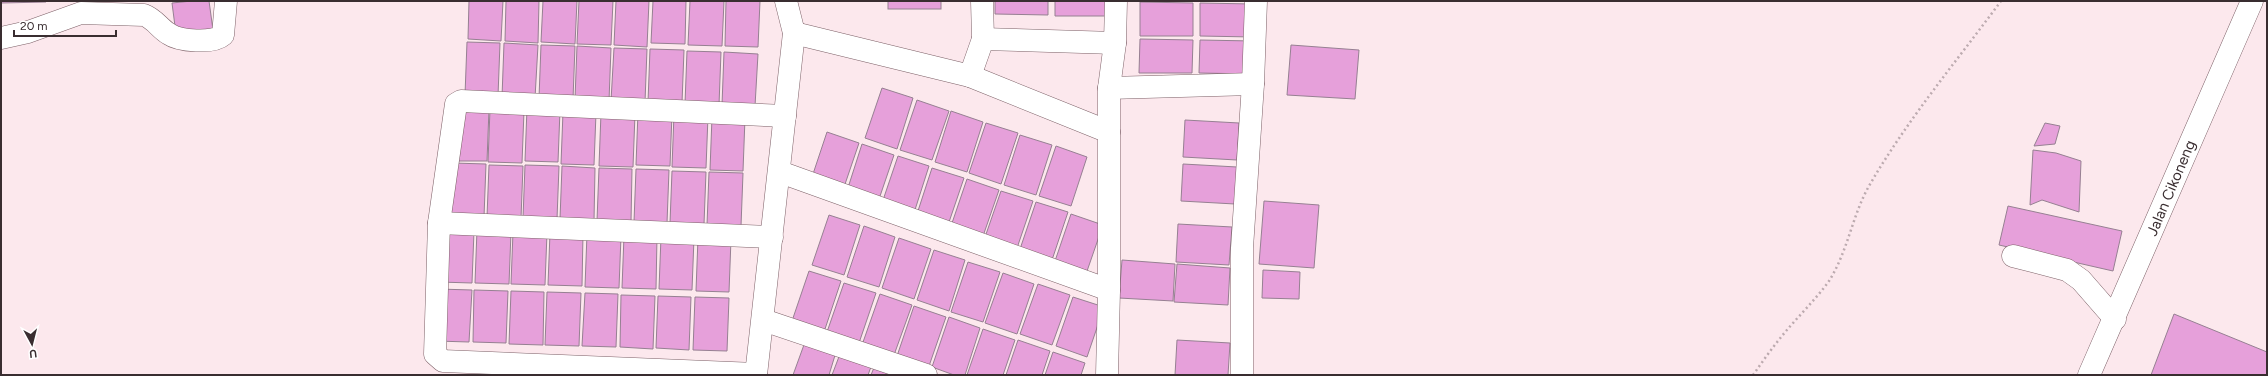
<svg xmlns="http://www.w3.org/2000/svg" width="2268" height="376" font-family="Figtree,sans-serif">
<style>
.building{fill:#e6a0da;stroke:#968092}
.lines{fill:none;stroke-linecap:round;stroke-linejoin:round}
.minor-casing{stroke:#7d6168;stroke-width:23}
.path{stroke:#bcaaaf;stroke-width:2.5;stroke-dasharray:2 3;stroke-linecap:butt}
.minor{stroke:#fff;stroke-width:22}
.labels{text-anchor:middle;dominant-baseline:central;stroke-width:3;stroke-linejoin:round;paint-order:stroke}
.street-label{font-size:15px;fill:#392d30;stroke:#fff}
</style>
<rect width="100%" height="100%" fill="#fce8ed"/>
<g class="building">
<polygon points="1,1 46,1 46,2 1,3"/>
<polygon points="192,1 209,1 213,30 176,34 172,3"/>
<polygon points="469,1 503,1 501,41 468,39"/>
<polygon points="506,1 539,1 538,43 505,41"/>
<polygon points="543,1 577,1 575,44 541,42"/>
<polygon points="579,1 613,1 611,45 577,44"/>
<polygon points="616,1 649,1 647,47 614,45"/>
<polygon points="653,1 686,1 685,44 651,43"/>
<polygon points="690,1 724,1 722,46 688,45"/>
<polygon points="726,1 760,1 758,47 725,46"/>
<rect x="888" y="1" width="53" height="8"/>
<polygon points="995,1 1048,1 1048,15 995,14"/>
<polygon points="1055,1 1108,1 1107,16 1055,16"/>
<polygon points="1140,2 1193,3 1193,36 1140,36"/>
<polygon points="1200,3 1253,4 1253,37 1200,36"/>
<polygon points="1140,39 1193,40 1192,73 1139,73"/>
<polygon points="1200,40 1253,41 1252,74 1199,73"/>
<polygon points="467,42 500,43 498,96 465,95"/>
<polygon points="504,43 538,45 535,98 502,97"/>
<polygon points="541,45 575,46 573,99 539,98"/>
<polygon points="1291,45 1359,50 1355,99 1287,95"/>
<polygon points="577,46 611,48 609,101 575,99"/>
<polygon points="614,48 647,49 645,102 611,101"/>
<polygon points="650,49 684,50 682,103 648,102"/>
<polygon points="687,51 721,52 719,105 685,104"/>
<polygon points="724,52 758,54 755,106 722,105"/>
<polygon points="882,88 913,98 897,149 865,138"/>
<polygon points="917,100 949,111 932,160 900,150"/>
<polygon points="455,108 489,109 487,161 453,161"/>
<polygon points="527,108 560,110 558,162 525,161"/>
<polygon points="490,109 524,111 522,163 488,162"/>
<polygon points="951,111 983,122 967,172 935,162"/>
<polygon points="563,112 596,113 594,165 561,164"/>
<polygon points="638,112 672,114 670,166 636,165"/>
<polygon points="601,113 635,114 633,167 599,166"/>
<polygon points="674,114 708,116 706,168 672,167"/>
<polygon points="712,117 745,118 743,171 710,170"/>
<polygon points="1185,120 1239,123 1237,160 1183,157"/>
<polygon points="986,123 1018,133 1001,184 969,173"/>
<polygon points="2045,123 2060,126 2055,144 2034,146"/>
<polygon points="827,132 859,143 842,193 810,183"/>
<polygon points="1020,135 1052,145 1036,195 1004,185"/>
<polygon points="862,144 894,155 877,205 846,194"/>
<polygon points="1056,146 1087,157 1071,206 1039,196"/>
<polygon points="2033,150 2056,153 2081,161 2079,212 2042,200 2030,205"/>
<polygon points="898,156 929,166 913,216 881,206"/>
<polygon points="453,163 486,164 484,217 451,216"/>
<polygon points="1183,164 1237,167 1235,204 1181,201"/>
<polygon points="489,165 523,166 521,218 487,217"/>
<polygon points="525,165 559,166 557,219 523,218"/>
<polygon points="562,166 595,168 594,221 560,219"/>
<polygon points="599,168 632,169 631,222 597,221"/>
<polygon points="932,168 964,178 947,228 916,217"/>
<polygon points="636,169 669,170 667,223 634,222"/>
<polygon points="672,171 706,172 704,224 670,223"/>
<polygon points="709,172 743,173 741,226 707,225"/>
<polygon points="967,179 999,190 982,239 950,229"/>
<polygon points="1001,191 1033,201 1016,251 984,240"/>
<polygon points="1264,201 1319,205 1314,268 1259,264"/>
<polygon points="1036,202 1068,212 1051,263 1019,252"/>
<polygon points="2008,206 2122,231 2113,271 1999,245"/>
<polygon points="1071,214 1103,225 1086,274 1054,264"/>
<polygon points="829,215 860,225 844,275 812,265"/>
<polygon points="1178,224 1232,227 1229,265 1176,262"/>
<polygon points="864,226 895,237 879,287 847,277"/>
<polygon points="441,229 474,231 472,283 439,282"/>
<polygon points="477,230 511,232 509,284 475,283"/>
<polygon points="513,232 547,233 545,285 511,284"/>
<polygon points="550,233 583,234 582,286 548,285"/>
<polygon points="587,234 621,236 619,288 585,287"/>
<polygon points="624,236 657,237 656,289 622,288"/>
<polygon points="661,237 694,238 692,290 659,289"/>
<polygon points="698,238 731,239 729,292 696,291"/>
<polygon points="899,238 931,249 914,299 882,288"/>
<polygon points="934,250 965,260 949,311 917,300"/>
<polygon points="1122,260 1175,264 1173,301 1119,298"/>
<polygon points="968,262 1000,272 983,322 951,312"/>
<polygon points="1177,264 1230,268 1228,305 1174,302"/>
<polygon points="1263,270 1300,272 1299,299 1262,298"/>
<polygon points="809,271 841,281 824,332 792,321"/>
<polygon points="1003,273 1034,284 1017,334 985,323"/>
<polygon points="844,283 876,293 859,343 827,332"/>
<polygon points="1038,284 1070,295 1052,345 1020,334"/>
<polygon points="438,289 472,290 469,342 436,341"/>
<polygon points="474,290 508,291 506,343 473,342"/>
<polygon points="511,291 544,292 543,345 509,344"/>
<polygon points="547,292 581,293 579,346 545,345"/>
<polygon points="585,293 618,294 616,347 582,346"/>
<polygon points="880,294 912,305 894,355 862,345"/>
<polygon points="621,295 655,296 653,349 620,347"/>
<polygon points="658,296 691,297 689,350 656,348"/>
<polygon points="695,297 729,298 727,351 693,350"/>
<polygon points="1073,297 1104,307 1087,357 1056,346"/>
<polygon points="914,306 946,317 929,366 897,356"/>
<polygon points="2174,314 2267,352 2267,375 2151,375"/>
<polygon points="949,317 980,328 965,375 954,375 932,367"/>
<polygon points="983,329 1015,340 1003,375 967,375"/>
<polygon points="1018,340 1050,351 1042,375 1006,375"/>
<polygon points="1177,340 1230,343 1228,375 1175,375"/>
<polygon points="805,342 836,352 829,375 793,375"/>
<polygon points="1053,352 1085,363 1081,375 1045,375"/>
<polygon points="840,354 872,364 868,375 832,375"/>
<polygon points="875,365 903,375 871,375"/>
</g>
<g class="lines">
<defs>
<g id="minor">
<polyline points="982,1 983,39"/>
<polyline points="794,33 970,76 983,39 1115,43"/>
<path d="M1 38 28 32 81 13 144 15C155 19 159 28 169 34 179 41 213 44 223 35L226 1"/>
<polyline points="970,76 1109,132"/>
<polyline points="1109,88 1115,43 1116,1"/>
<polyline points="780,172 1109,290"/>
<polyline points="439,223 772,237"/>
<polyline points="2013,256 2067,270 2081,280 2115,319"/>
<polyline points="763,320 926,375"/>
<polyline points="756,374 443,361 435,354 439,223 456,104 461,101 785,116"/>
<polyline points="756,375 794,33 786,1"/>
<polyline points="1107,375 1109,290 1109,88 1253,84"/>
<polyline points="1242,375 1242,248 1253,84 1256,1"/>
<polyline points="2089,375 2252,1"/>
</g>
</defs>
<use href="#minor" class="minor-casing"/>
<path class="path" d="M1753 375C1761 364 1769 352 1778 341 1794 320 1814 302 1829 281 1848 251 1852 216 1869 186 1907 120 1956 62 2001 1"/>
<use href="#minor" class="minor"/>
</g>
<g class="labels">
<g class="street-label">
<text transform="translate(2171 188) rotate(-67)">Jalan Cikoneng</text>
</g>
</g>
<rect width="2268" height="376" fill="none" stroke="#392d30" stroke-width="4"/>
<g transform="translate(32 344) rotate(173)" stroke="#ffffff" stroke-width="3" paint-order="stroke">
<path d="M0-3L7 15L0 10L-7 15Z" fill="#392d30"/>
<text y="-6" font-size="11" font-weight="bold" text-anchor="middle" fill="#392d30">U</text>
</g>
<path d="M14 30v6h102v-6" fill="none" stroke="#392d30" stroke-width="2"/>
<text x="20" y="30" font-size="12" fill="#392d30" stroke="#ffffff" stroke-width="3" paint-order="stroke">20 m</text>
</svg>
